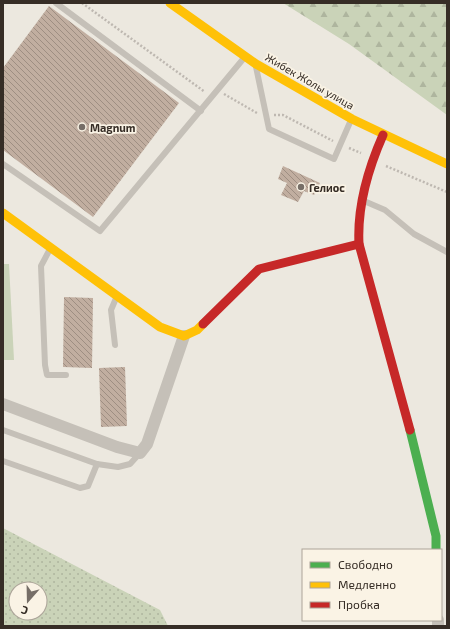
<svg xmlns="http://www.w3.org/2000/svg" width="450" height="629" font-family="'Exo 2',sans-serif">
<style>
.forest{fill:url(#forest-firs)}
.park{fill:url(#park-dots);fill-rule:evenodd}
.pitch{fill:#cad3b8}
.building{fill:url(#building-back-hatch)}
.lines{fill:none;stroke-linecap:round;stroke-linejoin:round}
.path{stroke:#beb8b1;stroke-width:2.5;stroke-dasharray:2 2;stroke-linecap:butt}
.lane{stroke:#c5c0b8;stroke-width:6}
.street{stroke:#c5c0b8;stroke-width:12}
.fast{stroke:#4caf50;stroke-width:9}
.slow{stroke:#ffc107;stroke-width:9}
.jam{stroke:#c62828;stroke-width:9}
.poi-dot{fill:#766e67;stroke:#faf3e5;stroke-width:1.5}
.labels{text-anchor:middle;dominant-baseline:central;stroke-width:3.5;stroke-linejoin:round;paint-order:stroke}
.street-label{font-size:11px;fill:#362d26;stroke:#faf3e5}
.poi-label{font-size:11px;font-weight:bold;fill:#362d26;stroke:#faf3e5;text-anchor:start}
</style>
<defs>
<pattern id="forest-firs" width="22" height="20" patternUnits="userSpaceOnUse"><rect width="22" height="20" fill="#cad3b8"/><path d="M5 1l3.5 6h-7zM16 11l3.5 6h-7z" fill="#aeb59e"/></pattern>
<pattern id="park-dots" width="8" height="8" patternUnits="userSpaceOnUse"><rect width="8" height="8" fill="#cad3b8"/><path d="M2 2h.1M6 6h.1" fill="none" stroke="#aeb59e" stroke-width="1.8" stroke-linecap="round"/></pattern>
<pattern id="building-back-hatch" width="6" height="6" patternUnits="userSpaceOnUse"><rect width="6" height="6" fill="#c1aea0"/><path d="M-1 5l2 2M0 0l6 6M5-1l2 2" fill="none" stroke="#9e8e82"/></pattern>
</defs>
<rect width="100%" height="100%" fill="#ece8df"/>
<polygon class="forest" points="283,3 447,3 447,115 349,44"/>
<path class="park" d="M3 528 160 610 168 626H3ZM16 589H40V613H16Z"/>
<polygon class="pitch" points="3,264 9,264 14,360 3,360"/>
<g class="building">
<polygon points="49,6 179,103 93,217 3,150 3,68"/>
<polygon points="283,166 320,183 314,195 304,191 298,202 281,195 287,183 278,179"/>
<polygon points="64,297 93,298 92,368 63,367"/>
<polygon points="125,367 127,426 101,427 99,368"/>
</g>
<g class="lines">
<g class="path">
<polyline points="82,3 205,92"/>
<polyline points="224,94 257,113"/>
<polyline points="274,115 283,115 333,141"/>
<polyline points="349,148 361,153"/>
<polyline points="386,166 447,192"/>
</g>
<g class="lane">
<polyline points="56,3 201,111"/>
<polyline points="256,67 269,129 334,159 351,120"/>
<polyline points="3,164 100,231 244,58"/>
<polyline points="364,201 385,210 414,234 447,252"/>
<polyline points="50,249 41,266 45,365 47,375 66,375"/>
<polyline points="115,345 111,310 117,296"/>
<polyline points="3,430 97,464 118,467 130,464 140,453"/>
<polyline points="3,461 80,488 88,486 97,464"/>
</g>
<g class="street">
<polyline points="3,404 117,447 140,453 147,444 184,336"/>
<polyline points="438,626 438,620"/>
</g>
<polyline class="fast" points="410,430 436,536 436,550"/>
<g class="slow">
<polyline points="170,3 256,64 352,119 447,164"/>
<polyline points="3,213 160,327 184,336 197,330 203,324"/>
</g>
<g class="jam">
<path d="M383 135C368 169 357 206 359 244L410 430"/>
<polyline points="203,324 259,269 359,244"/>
</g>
</g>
<g class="poi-dot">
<circle cx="82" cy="127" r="4"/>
<circle cx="301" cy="187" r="4"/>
</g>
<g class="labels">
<g class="street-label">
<text transform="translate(310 81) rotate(30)">Жибек Жолы улица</text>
</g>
<g class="poi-label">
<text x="90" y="127">Magnum</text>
<text x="309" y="187">Гелиос</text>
</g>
</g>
<rect width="450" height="629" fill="none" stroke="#362d26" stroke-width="8"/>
<rect x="302" y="549" width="140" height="72" fill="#faf3e5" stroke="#aca499"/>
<rect x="310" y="562" width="20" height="6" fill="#4caf50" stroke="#aca499"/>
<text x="338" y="569" font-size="12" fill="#362d26">Свободно</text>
<rect x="310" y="582" width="20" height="6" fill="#ffc107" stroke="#aca499"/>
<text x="338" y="589" font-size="12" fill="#362d26">Медленно</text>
<rect x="310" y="602" width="20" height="6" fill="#c62828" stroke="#aca499"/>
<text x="338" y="609" font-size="12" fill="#362d26">Пробка</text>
<g transform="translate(28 601) rotate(200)"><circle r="19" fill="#faf3e5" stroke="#aca499"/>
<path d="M0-3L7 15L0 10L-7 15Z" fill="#766e67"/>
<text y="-6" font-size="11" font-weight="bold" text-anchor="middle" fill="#362d26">С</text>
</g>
</svg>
